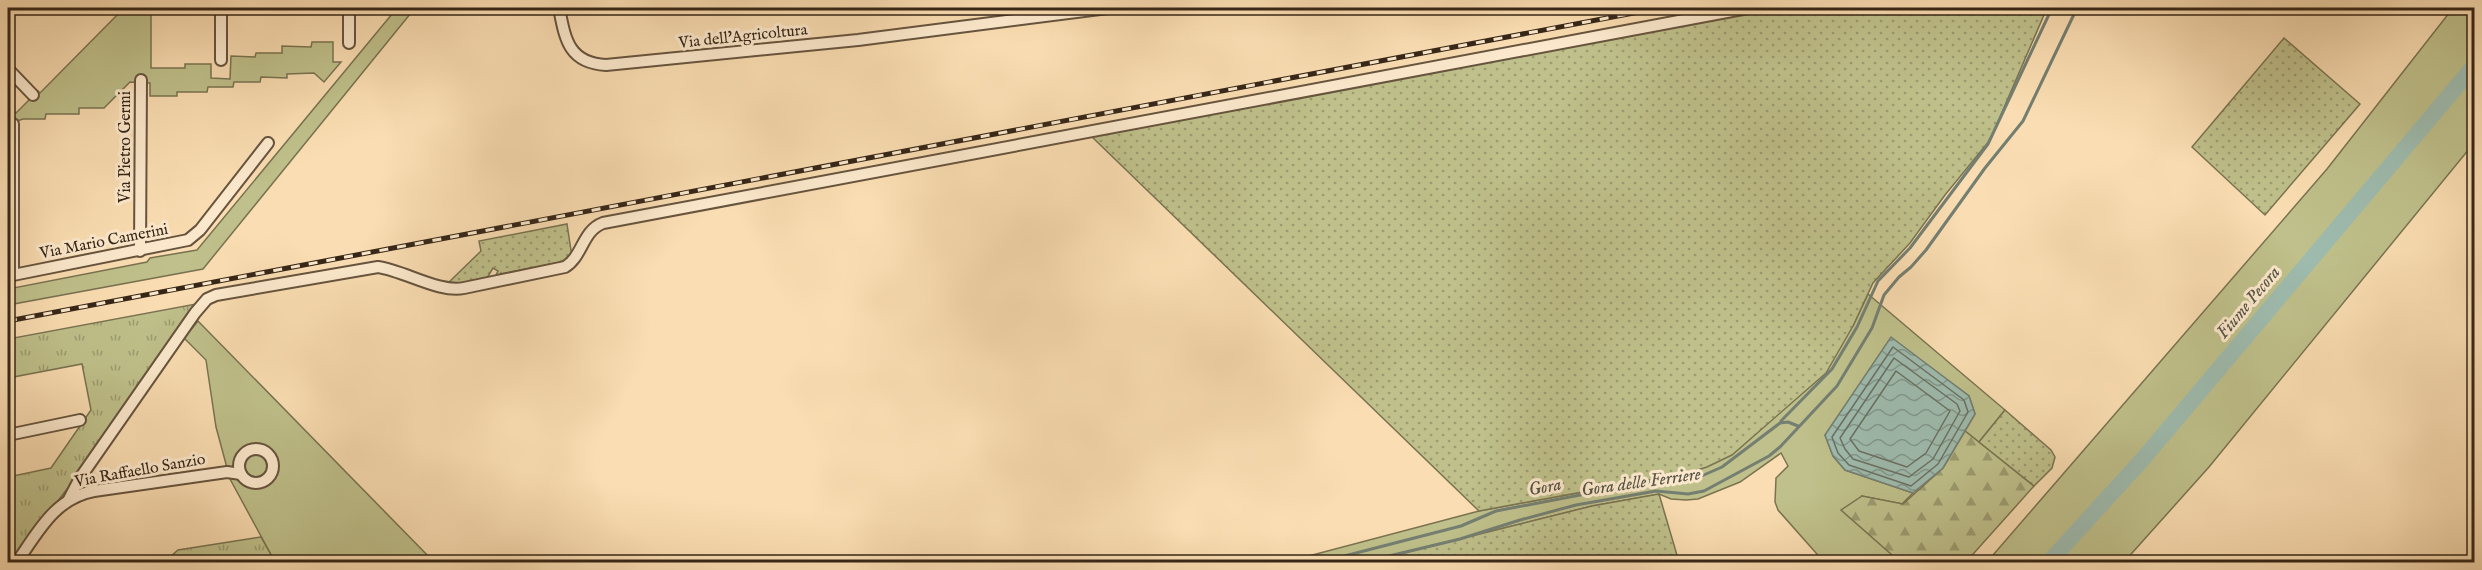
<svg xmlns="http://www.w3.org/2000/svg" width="2482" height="570" font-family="'IM FELL English',serif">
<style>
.grass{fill:#bfc08b;stroke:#7a7351;stroke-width:1.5}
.forest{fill:url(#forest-firs);stroke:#7a7351;stroke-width:1.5}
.park{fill:url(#park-tufts);stroke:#7a7351;stroke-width:1.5}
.garden{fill:url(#garden-dots);stroke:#7a7351;stroke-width:1.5}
.water{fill:url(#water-waves);stroke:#747f72;stroke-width:1.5}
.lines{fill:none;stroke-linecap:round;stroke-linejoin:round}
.shore{stroke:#6a7062;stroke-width:1.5}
.stream{stroke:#747f72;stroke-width:3}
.river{stroke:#9ebbae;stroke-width:16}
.minor-casing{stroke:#67543e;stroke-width:14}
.minor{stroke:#fce9cd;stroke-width:10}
.rail-casing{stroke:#362617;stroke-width:5}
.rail{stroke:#fce9cd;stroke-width:3;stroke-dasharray:9;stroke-linecap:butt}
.labels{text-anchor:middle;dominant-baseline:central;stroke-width:6;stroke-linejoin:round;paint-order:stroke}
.street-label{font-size:16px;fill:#362617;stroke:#fce9cd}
.water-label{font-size:18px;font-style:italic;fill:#555344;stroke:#fce9cd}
</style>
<defs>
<pattern id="forest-firs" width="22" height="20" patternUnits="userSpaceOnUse" patternTransform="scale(1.5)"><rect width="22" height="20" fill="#bfc08b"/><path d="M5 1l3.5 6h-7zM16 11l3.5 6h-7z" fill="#9c9c71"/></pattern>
<pattern id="park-tufts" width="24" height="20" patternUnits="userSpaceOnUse" patternTransform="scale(1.5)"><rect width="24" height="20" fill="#bfc08b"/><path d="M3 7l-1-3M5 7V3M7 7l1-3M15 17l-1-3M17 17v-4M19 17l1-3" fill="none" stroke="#9c9c71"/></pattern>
<pattern id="garden-dots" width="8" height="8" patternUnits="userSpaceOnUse" patternTransform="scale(1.5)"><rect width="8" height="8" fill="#bfc08b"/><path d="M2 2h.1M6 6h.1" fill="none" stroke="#9c9c71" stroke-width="1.8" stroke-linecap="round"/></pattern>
<pattern id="water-waves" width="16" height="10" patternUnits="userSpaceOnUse" patternTransform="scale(1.5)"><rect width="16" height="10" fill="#9ebbae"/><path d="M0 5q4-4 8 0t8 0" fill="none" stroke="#82988d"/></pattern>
</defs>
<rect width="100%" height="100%" fill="#faddb2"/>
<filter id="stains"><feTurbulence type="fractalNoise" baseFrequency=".00333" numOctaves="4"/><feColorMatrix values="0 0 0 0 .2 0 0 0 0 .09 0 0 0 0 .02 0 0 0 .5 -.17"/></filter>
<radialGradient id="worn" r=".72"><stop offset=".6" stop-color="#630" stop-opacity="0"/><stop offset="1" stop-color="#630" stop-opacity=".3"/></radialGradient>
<g class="grass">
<polygon points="124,8 151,8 151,68 185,68 185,64 211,64 211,78 230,79 231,56 255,57 256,53 282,53 282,46 311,47 312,42 333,42 333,62 341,62 324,82 314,73 287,74 287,78 261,77 260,82 234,82 233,87 208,87 207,92 177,92 177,96 150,96 150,83 130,82 104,108 79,108 79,114 46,114 45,119 23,119 8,124 8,105 16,113 38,91 40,93"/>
<polygon points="397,8 415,8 203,269 8,305 8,289 147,262 150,258 197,250"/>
<polygon points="2453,8 2474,8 2474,143 2209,467 2124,562 1987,562 2327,169"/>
<polygon points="1868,294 2005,410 1979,442 1965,431 1975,414 1969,396 1891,338 1825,435 1833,456 1845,470 1913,493 1902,504 1862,496 1896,561 1900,562 1824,562 1778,510 1775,502 1776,478 1788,466 1781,453 1740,482 1698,499 1686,500 1671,499 1659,494 1592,506 1368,562 1286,562 1479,511 1691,472 1853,326"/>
<polygon points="198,321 434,562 275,562 230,479 216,427 206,360 184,338"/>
</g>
<polygon class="forest" points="1965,431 2034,486 1966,562 1900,562 1841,510 1862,496 1903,504 1943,468"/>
<g class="park">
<polygon points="196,304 71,484 10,562 8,562 8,515 11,514 8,496 8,477 51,468 91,410 82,364 8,378 8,339"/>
<polygon points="261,537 275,562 169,562 170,557 178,550"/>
</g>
<g class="garden">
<polygon points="1757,8 2047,8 1990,140 1945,195 1910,243 1873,283 1853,326 1826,373 1732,455 1707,467 1691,472 1479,511 1091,136"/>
<polygon points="2284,38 2360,104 2265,215 2192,147"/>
<polygon points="567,224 572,257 561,262 496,275 498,271 493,268 487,278 455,285 446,285 481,251 479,241"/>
<polygon points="2005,410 2051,450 2055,457 2052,468 2034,486 1979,442"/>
<polygon points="1659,494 1679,562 1368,562 1592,506"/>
</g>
<polygon class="water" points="1891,337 1969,396 1975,414 1943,468 1913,493 1845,470 1833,456 1825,435"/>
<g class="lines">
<g class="shore">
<polygon points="1893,347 1964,400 1968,412 1938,464 1911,486 1849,465 1838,453 1832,437"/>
<polygon points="1894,358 1957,404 1960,411 1933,459 1909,477 1853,459 1845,449 1840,438"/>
<polygon points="1896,371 1950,411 1926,453 1907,467 1859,451 1850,439"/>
</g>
<g class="stream">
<polyline points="1781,421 1832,369 1857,327 1878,281 1910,248 1988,144 2052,8"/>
<polyline points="1321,562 1461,526 1496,511 1669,478 1697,478 1722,467 1780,423 1788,422 1798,426"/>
<polyline points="1364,562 1460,539 1520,520 1576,505 1656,491 1688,494 1704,491 1769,456 1780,447 1837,386 1872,328 1884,295 1899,277 1911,267 1926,250 1985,168 2023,121 2077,8"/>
</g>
<polyline class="river" points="2049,562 2142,460 2474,66"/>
<defs>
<g id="minor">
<polyline points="221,8 221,60"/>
<path d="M559 8C565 38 568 63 606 65L858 40 1108 8"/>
<polyline points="349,43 349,8"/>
<polyline points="8,69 33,95"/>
<polyline points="140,251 141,80"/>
<polyline points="13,275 13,124"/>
<polyline points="8,276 188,240 200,230 268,143"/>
<polyline points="8,435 80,420"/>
<circle cx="256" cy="466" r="17"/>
<path d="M69 499 80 478 195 313 207 299 216 295 378 267C405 271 439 293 464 288L565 267C583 256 582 231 603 223L1748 8"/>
<path d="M17 562C38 532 55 498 94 491L227 472 241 474"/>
</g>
</defs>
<use href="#minor" class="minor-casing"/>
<use href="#minor" class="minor"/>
<defs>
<polyline id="rail" points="8,321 1660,8"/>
</defs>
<use href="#rail" class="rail-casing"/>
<use href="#rail" class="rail"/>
</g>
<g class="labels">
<g class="street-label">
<text transform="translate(743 37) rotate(-6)">Via dell'Agricoltura</text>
<text transform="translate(126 147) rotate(-90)">Via Pietro Germi</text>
<text transform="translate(104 242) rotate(-11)">Via Mario Camerini</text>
<text transform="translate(140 471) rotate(-10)">Via Raffaello Sanzio</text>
</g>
<g class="water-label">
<text transform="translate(2249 303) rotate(-50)">Fiume Pecora</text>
<text transform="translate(1641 483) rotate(-8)">Gora delle Ferriere</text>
<text transform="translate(1545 488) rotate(-11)">Gora</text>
</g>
</g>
<rect width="2482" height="570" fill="none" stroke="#faddb2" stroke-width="30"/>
<rect x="9" y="9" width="2464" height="552" fill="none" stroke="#362617" stroke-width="3"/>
<rect x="15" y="15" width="2452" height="540" fill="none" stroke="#362617" stroke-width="1.5"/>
<rect width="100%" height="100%" filter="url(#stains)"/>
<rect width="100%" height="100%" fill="url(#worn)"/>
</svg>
